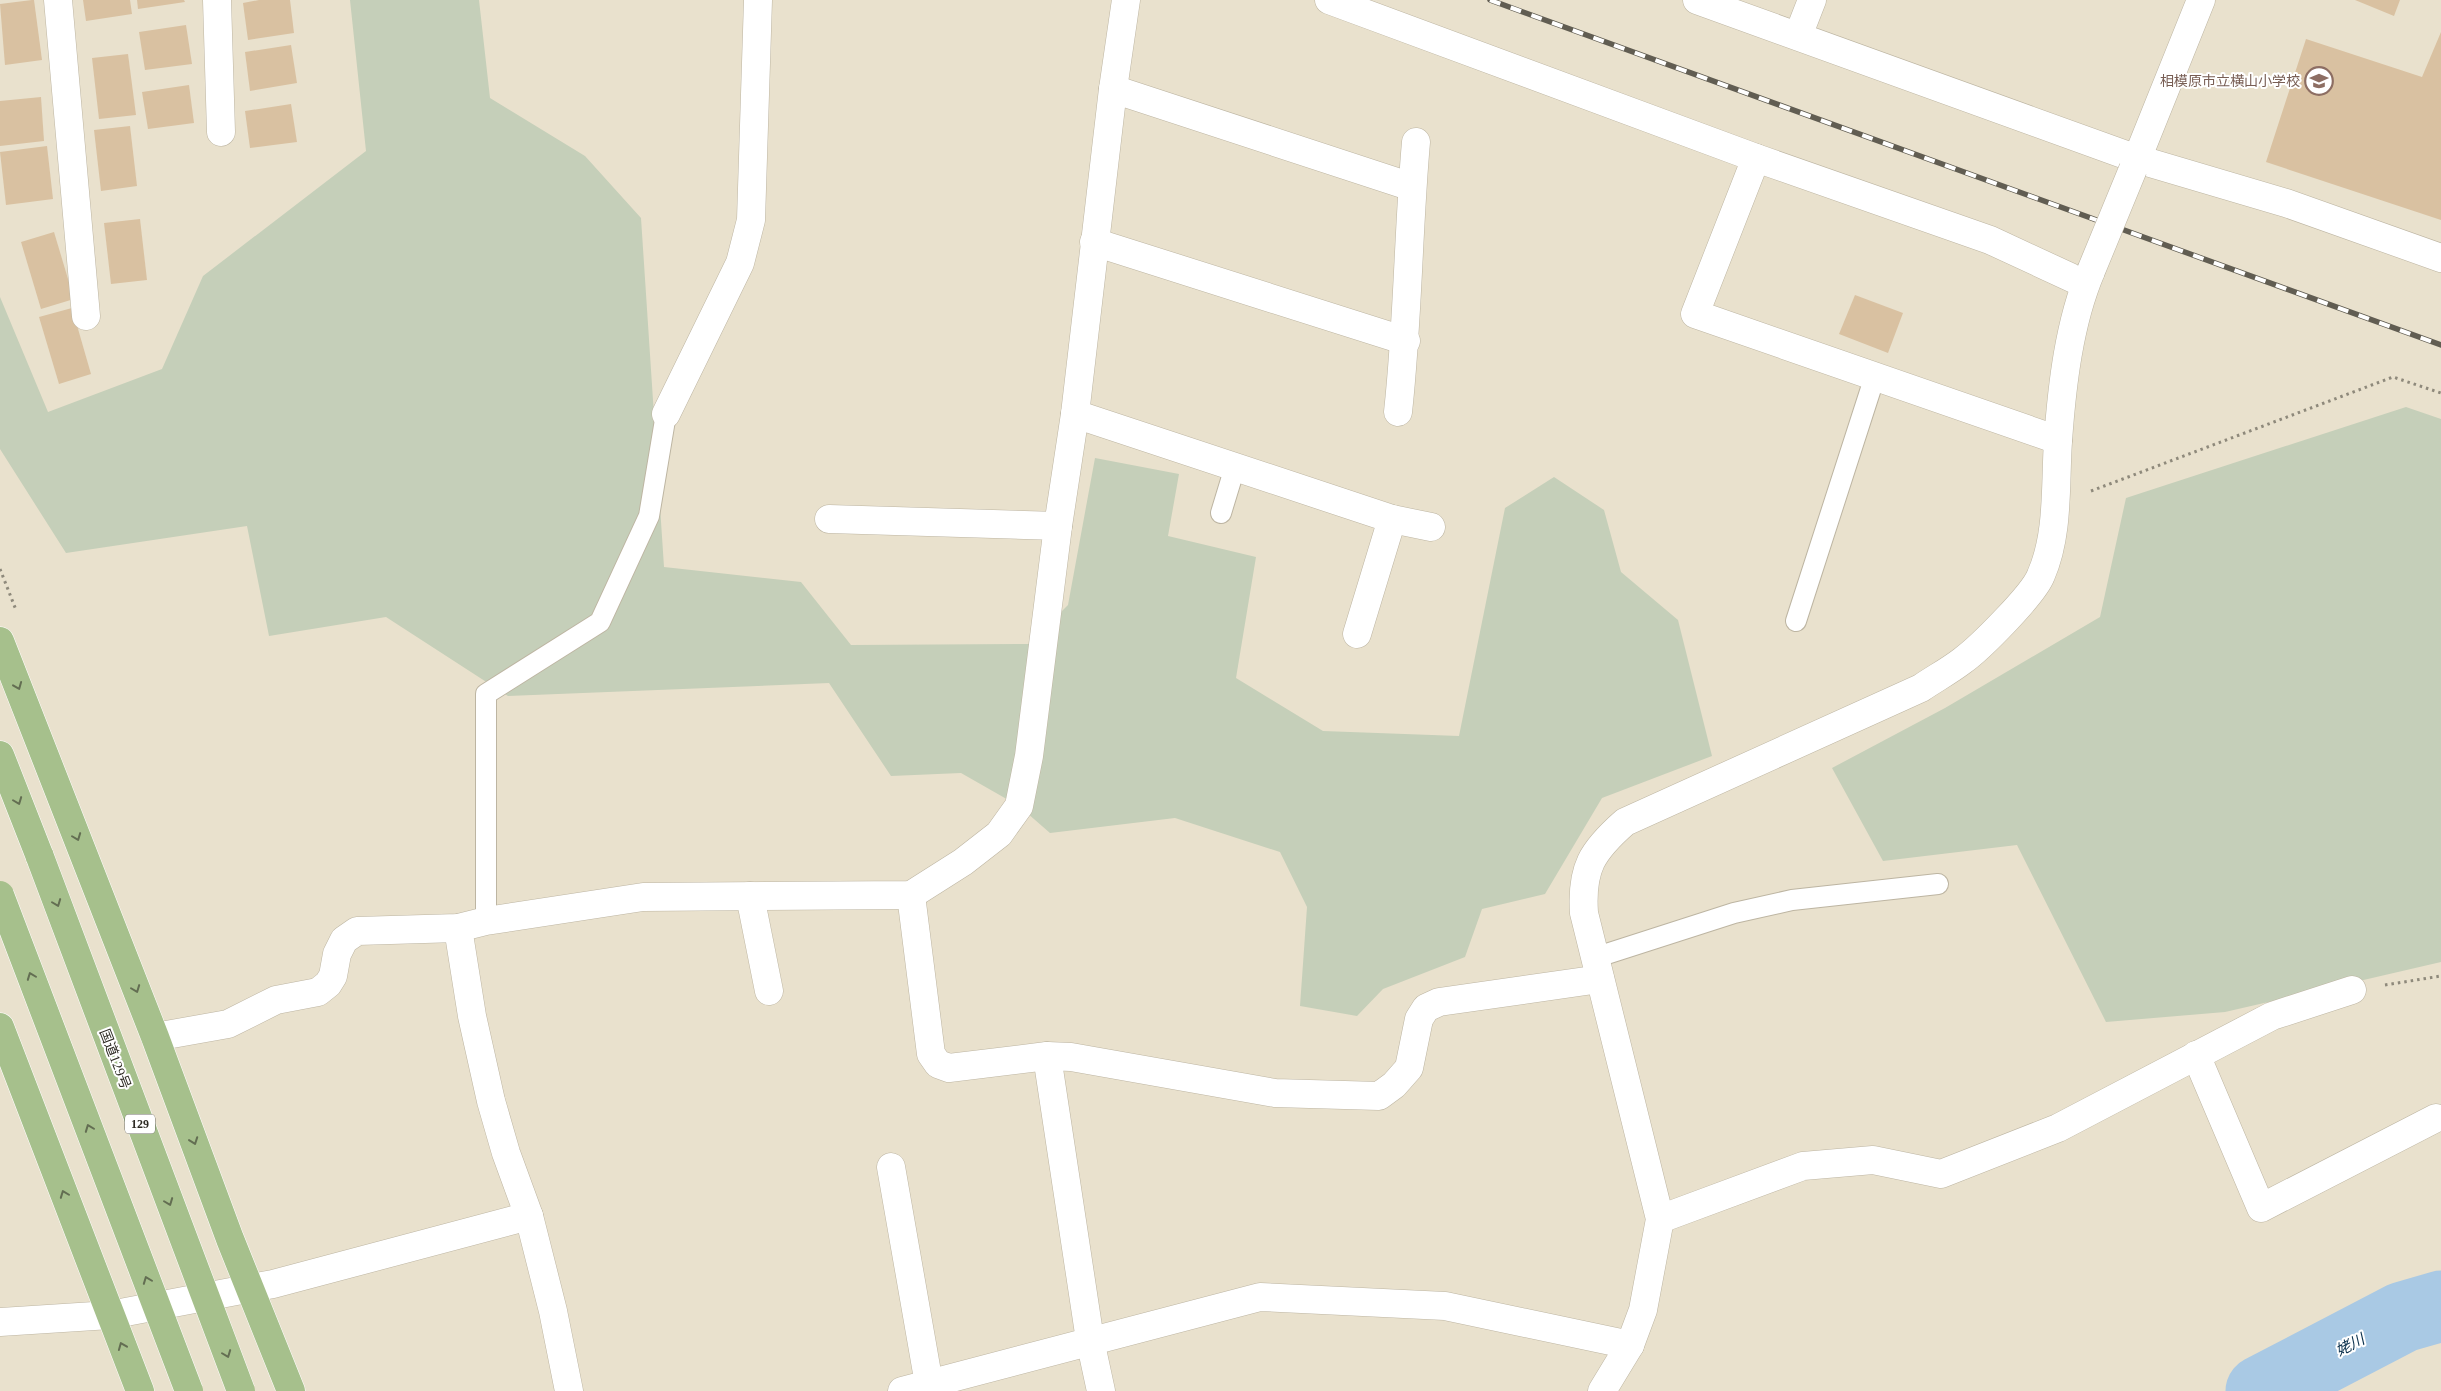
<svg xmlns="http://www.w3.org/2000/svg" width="2441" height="1391" font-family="'Times New Roman','Noto Sans JP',serif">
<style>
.green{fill:#c5cfb9}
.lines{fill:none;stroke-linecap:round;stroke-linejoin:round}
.river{stroke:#a9c9e4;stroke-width:71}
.building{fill:#d9c1a1}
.service-casing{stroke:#bdb5a2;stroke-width:22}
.minor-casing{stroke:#bdb5a2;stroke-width:29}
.trunk-casing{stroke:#fff;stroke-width:29}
.path{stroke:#8e897b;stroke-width:3;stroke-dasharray:2.5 4;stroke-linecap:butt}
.service{stroke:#fff;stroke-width:20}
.minor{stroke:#fff;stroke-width:28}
.trunk{stroke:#a6c08c;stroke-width:28}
.rail-casing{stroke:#615d52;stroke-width:5.5}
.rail{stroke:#fff;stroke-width:4;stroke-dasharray:11;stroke-linecap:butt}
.minor-bridge-casing{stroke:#bdb5a2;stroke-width:29;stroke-linecap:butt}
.trunk-bridge-casing{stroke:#fff;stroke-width:29;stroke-linecap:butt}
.minor-bridge{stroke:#fff;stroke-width:28}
.trunk-bridge{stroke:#a6c08c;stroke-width:28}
.oneway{stroke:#636e52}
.labels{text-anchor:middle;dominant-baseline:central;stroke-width:4;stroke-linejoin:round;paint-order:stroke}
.shield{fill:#fff;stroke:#6c6a65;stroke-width:1}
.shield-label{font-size:12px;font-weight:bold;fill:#2d2a23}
.education-label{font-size:14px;fill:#785e54;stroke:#fff;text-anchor:end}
.street-label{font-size:14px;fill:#2d2a23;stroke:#fff}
.water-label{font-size:15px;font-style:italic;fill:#0b314d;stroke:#fff}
</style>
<rect width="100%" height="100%" fill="#e9e1cd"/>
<g class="green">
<polygon points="350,0 479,0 490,98 585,156 641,218 664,567 801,582 851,645 1029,644 1068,605 1095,458 1179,474 1168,536 1256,557 1236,678 1323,731 1459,736 1505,508 1554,477 1604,510 1621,572 1678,620 1712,756 1602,798 1545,894 1482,909 1465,957 1383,989 1357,1016 1300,1006 1307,907 1280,852 1175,818 1050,833 1019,806 961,773 891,776 829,683 508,696 386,617 269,636 247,526 66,553 0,449 0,297 48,412 162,369 203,276 366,151"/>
<polygon points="2406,407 2441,419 2441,962 2225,1012 2106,1022 2017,845 1883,861 1832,768 1945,708 2100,617 2126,498"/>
</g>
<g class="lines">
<polyline class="river" points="2261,1391 2403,1317 2441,1306"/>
</g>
<g class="building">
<polygon points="32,0 34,0 42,60 5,65 0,4"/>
<polygon points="83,0 130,0 132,14 86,21"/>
<polygon points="137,0 184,0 185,2 138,9"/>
<polygon points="259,0 290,0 294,33 248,40 243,3"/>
<polygon points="2355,0 2400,0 2394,16"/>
<polygon points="186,25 192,64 145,70 139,32"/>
<polygon points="2441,32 2441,220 2266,162 2306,39 2422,77"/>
<polygon points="291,45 297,83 250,91 245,52"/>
<polygon points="128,54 136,115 99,119 92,58"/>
<polygon points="189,85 194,123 148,129 142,92"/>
<polygon points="41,97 44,141 0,146 0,101"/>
<polygon points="291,104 297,142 250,148 245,111"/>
<polygon points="130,126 137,186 101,191 94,130"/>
<polygon points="47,146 53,199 6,205 0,152"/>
<polygon points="140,219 147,280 111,284 104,223"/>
<polygon points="54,232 74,299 41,309 21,242"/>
<polygon points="1855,295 1903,313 1888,353 1839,334"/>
<polygon points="72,308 91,374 59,384 39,317"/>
</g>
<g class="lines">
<defs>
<g id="service">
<polyline points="1221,513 1235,467"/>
<polyline points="1796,621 1875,376"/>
<polyline points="486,921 486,694 600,622 649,516 666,414"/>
<polyline points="1594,958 1734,913 1792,900 1938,884"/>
</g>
<g id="minor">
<polyline points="58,0 86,316"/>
<polyline points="217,0 221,132"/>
<polyline points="1329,0 1756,158 1990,240 2085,284"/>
<polyline points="1697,0 2137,159 2286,203 2441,258"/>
<polyline points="1798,36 1812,0"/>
<polyline points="1113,89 1412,187"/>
<polyline points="1756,158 1695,314 2058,440"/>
<polyline points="2133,169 2201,0"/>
<polyline points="1094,242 1406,341"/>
<path d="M1398 412C1408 322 1408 232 1416 142"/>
<polyline points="666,414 740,263 751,220 758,0"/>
<polyline points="1075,414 1392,519 1431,527"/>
<polyline points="829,519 1058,526"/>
<polyline points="1357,634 1392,519"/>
<polyline points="911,895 931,1054 938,1064 949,1068 1047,1056 1071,1057 1275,1093 1379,1096 1394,1085 1409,1068 1419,1019 1426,1008 1439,1002 1600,979"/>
<polyline points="750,896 769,991"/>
<polyline points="458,928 472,1016 491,1101 506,1153 529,1216 553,1311 569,1391"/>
<polyline points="155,1037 228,1024 276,1000 318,992 328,984 333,976 337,954 344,940 357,931 458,928 486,921 643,897 911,895 963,862 999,834 1019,806 1029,756 1058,526 1075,414 1113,89 1126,0"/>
<polyline points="2196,1055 2261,1208 2436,1118"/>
<polyline points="1047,1056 1090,1340 1101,1391"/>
<polyline points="891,1167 929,1384"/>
<polyline points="1660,1219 1803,1166 1873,1160 1941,1174 2058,1128 2272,1016 2352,990"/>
<polyline points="0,1322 110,1315 273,1284 529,1216"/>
<polyline points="902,1391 1260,1297 1445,1306 1630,1345"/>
<path d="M1602 1391 1630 1345 1643 1310 1660 1219 1584 913C1581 868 1592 851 1625 822L1921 688C1934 679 1949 671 1962 661 1980 648 2034 594 2041 575 2059 534 2055 485 2058 441 2062 385 2069 323 2091 271"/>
</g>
<g id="trunk">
<polyline points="0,641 155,1037 230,1239 291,1391"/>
<polyline points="0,755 40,857"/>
<polyline points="0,1027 140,1391"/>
</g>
</defs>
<use href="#service" class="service-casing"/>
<use href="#minor" class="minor-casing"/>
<use href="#trunk" class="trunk-casing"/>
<g class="path">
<polyline points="2091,491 2393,377 2441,393"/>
<polyline points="0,569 16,610"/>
<polyline points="2385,985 2441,976"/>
</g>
<use href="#service" class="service"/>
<use href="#minor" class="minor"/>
<use href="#trunk" class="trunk"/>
<defs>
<polyline id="rail" points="1490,0 2441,345"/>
</defs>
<use href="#rail" class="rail-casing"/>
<use href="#rail" class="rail"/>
<defs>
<polyline id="minor-bridge" points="2091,271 2133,169"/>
<g id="trunk-bridge">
<polyline points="40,857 241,1391"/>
<polyline points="0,895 189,1391"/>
</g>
</defs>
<use href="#minor-bridge" class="minor-bridge-casing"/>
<use href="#trunk-bridge" class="trunk-bridge-casing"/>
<use href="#minor-bridge" class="minor-bridge"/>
<use href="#trunk-bridge" class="trunk-bridge"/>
</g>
<defs><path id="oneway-chevron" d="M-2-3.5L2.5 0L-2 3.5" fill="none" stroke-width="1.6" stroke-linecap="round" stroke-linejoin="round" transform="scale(1.25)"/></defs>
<g class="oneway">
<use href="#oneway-chevron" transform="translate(18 686) rotate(68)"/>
<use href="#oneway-chevron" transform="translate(18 801) rotate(69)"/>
<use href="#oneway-chevron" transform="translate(77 837) rotate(69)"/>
<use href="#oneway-chevron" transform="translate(57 903) rotate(69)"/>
<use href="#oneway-chevron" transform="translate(31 976) rotate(-111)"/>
<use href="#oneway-chevron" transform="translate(136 989) rotate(69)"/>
<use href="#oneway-chevron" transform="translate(89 1128) rotate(-111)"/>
<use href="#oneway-chevron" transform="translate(194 1141) rotate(70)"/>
<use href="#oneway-chevron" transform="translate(64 1194) rotate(-111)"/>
<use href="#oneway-chevron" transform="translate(169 1202) rotate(69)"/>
<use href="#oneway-chevron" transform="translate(147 1280) rotate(-111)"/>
<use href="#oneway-chevron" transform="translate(122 1346) rotate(-112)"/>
<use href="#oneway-chevron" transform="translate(227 1354) rotate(69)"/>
</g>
<defs>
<symbol id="school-ring" viewBox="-11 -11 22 22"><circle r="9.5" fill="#fff" stroke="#8d6e63" stroke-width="1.5"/><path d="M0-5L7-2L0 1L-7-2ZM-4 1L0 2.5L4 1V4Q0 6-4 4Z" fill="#8d6e63"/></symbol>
</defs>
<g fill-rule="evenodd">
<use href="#school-ring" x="2303" y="65" width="32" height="32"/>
</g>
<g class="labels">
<rect class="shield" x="125" y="1114.5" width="30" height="19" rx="4"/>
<g class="shield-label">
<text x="140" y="1124">129</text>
</g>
<g class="education-label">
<text x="2300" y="81">相模原市立横山小学校</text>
</g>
<g class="street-label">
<text transform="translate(115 1059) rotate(69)">国道129号</text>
</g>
<g class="water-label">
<text transform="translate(2350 1345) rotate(-27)">姥川</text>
</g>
</g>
</svg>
